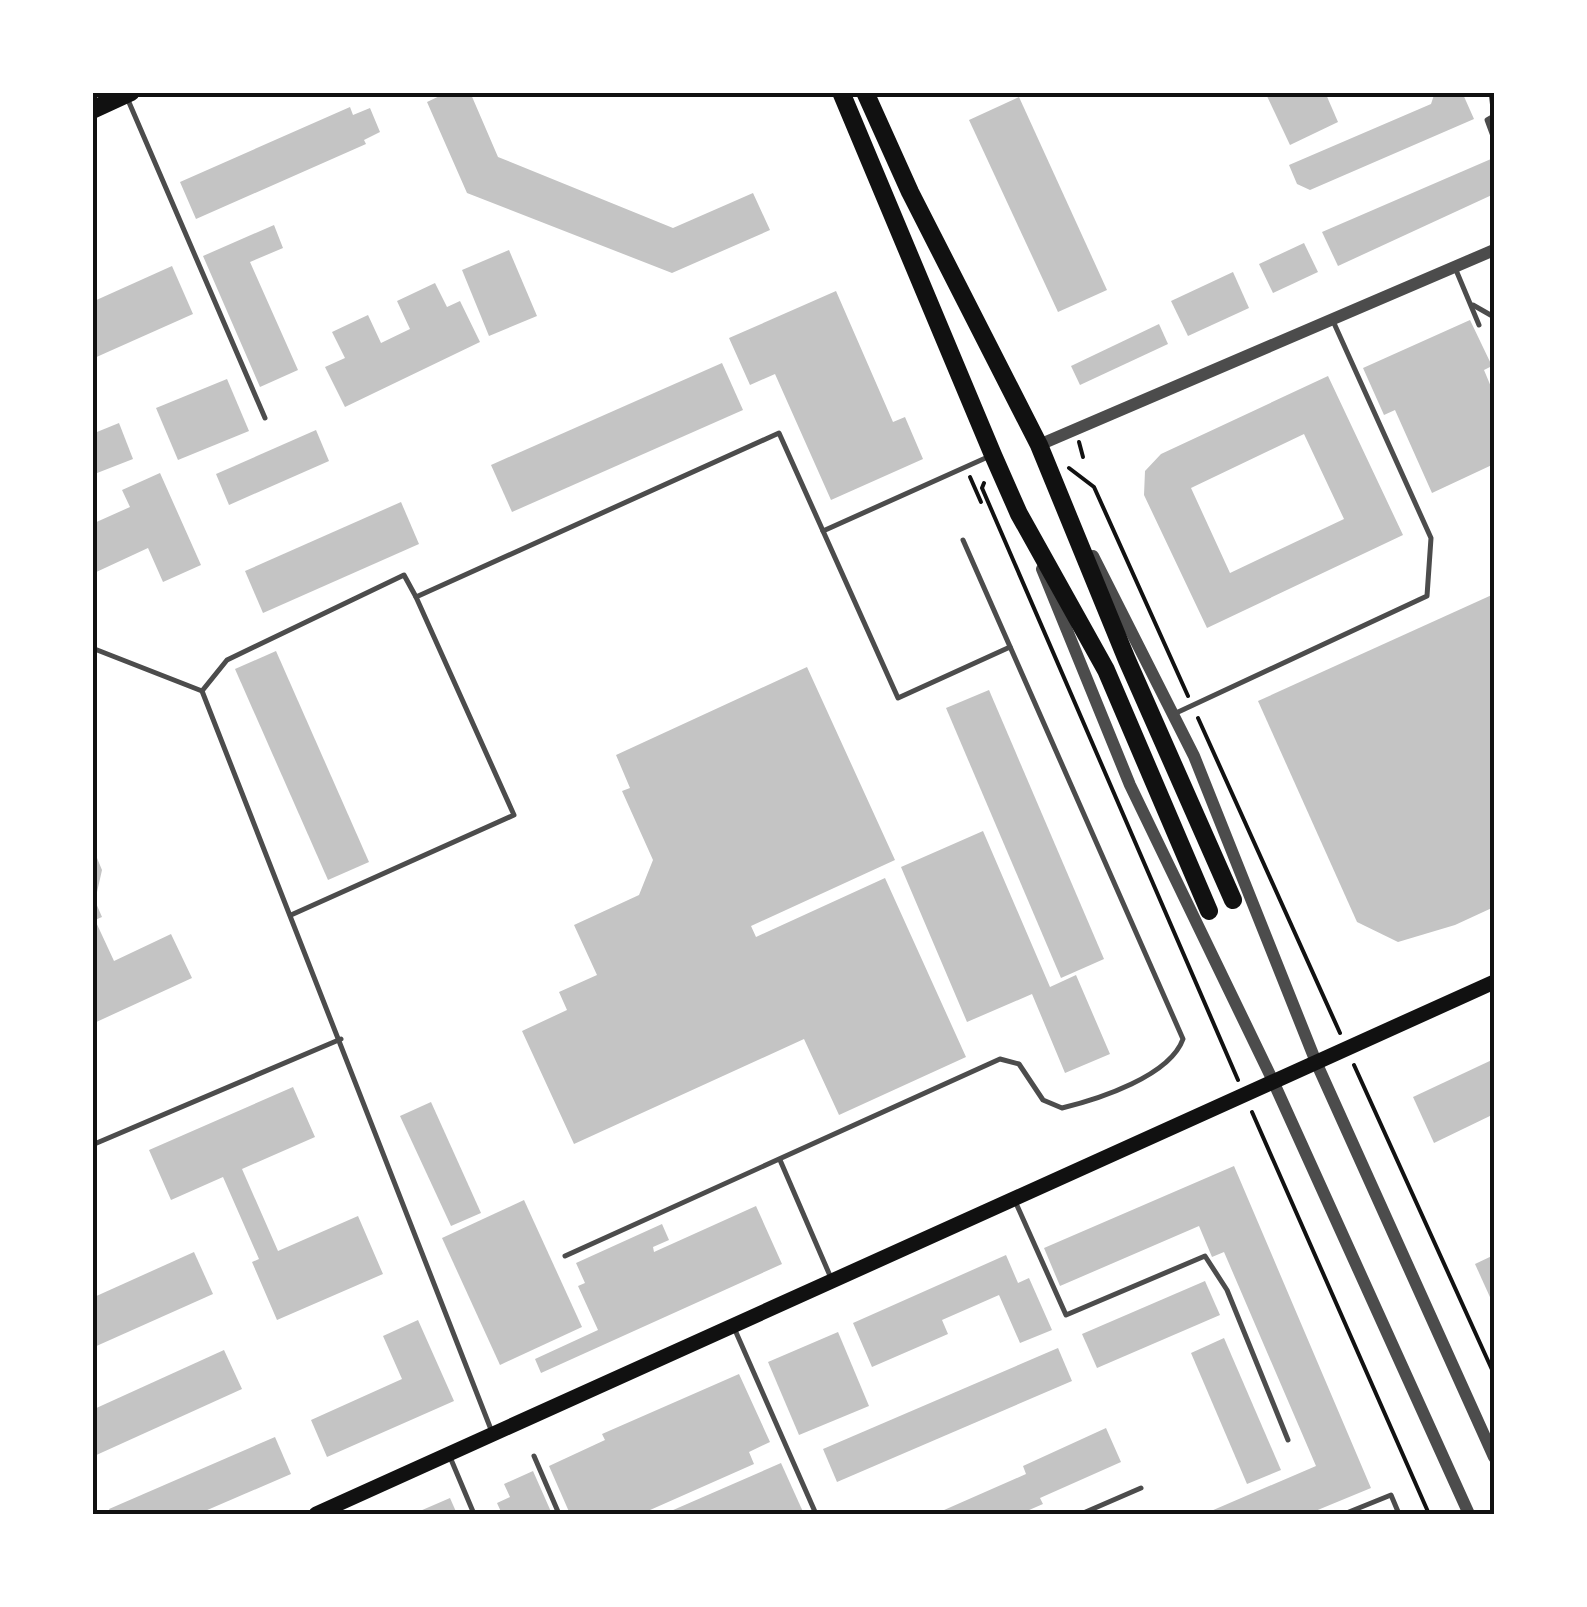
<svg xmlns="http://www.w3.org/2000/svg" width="1587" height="1607" font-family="'Asap Condensed',sans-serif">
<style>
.building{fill:#c4c4c4;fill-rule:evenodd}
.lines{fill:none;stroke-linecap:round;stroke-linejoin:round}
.path{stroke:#111;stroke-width:4}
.service{stroke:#4c4c4c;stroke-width:5}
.tertiary{stroke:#4c4c4c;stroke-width:12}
.secondary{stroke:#111;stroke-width:15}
.primary{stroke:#111;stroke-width:18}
.neatline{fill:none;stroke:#111;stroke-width:4}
</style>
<rect width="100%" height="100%" fill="#fff"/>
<g class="building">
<polygon points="448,92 470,92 498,157 673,228 753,193 770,230 672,273 467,193 427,102"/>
<polygon points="1265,92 1325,92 1338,122 1290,145"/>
<polygon points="1435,92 1462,92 1474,119 1310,190 1297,184 1289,165 1431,104"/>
<polygon points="1019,97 1107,290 1058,312 969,120"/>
<polygon points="350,107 353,115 370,108 380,132 364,140 366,144 196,219 180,182"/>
<polygon points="1491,159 1494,194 1338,266 1322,232"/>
<polygon points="274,225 283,248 250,262 298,370 260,387 203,256"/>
<polygon points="1304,243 1318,272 1273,293 1259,264"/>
<polygon points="509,250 537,316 489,336 462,270"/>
<polygon points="172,266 193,314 92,359 92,302"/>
<polygon points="1233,272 1249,308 1188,336 1171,301"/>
<polygon points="435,283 447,307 460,301 480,342 345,407 325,367 345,358 332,332 368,315 381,343 410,329 397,301"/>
<polygon points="836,291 893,422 905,417 923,459 831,500 775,374 750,385 729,338"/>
<polygon points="1470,320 1492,366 1484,370 1494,394 1494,464 1432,493 1395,410 1384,415 1363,368"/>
<polygon points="1159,324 1168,344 1080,385 1071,366"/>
<polygon points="722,363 743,410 512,512 491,465"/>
<path d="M1328 376 1403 535 1207 628 1144 495 1145 471 1161 454ZM1304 434 1344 519 1230 573 1191 488Z"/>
<polygon points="227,379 249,431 178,460 156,408"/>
<polygon points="119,423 133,459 92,475 92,434"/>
<polygon points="316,430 329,461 229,505 216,474"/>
<polygon points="160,473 201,565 163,582 148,548 92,574 92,524 130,507 122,490"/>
<polygon points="401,502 419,544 263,613 245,571"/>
<polygon points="1494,594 1494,907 1455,925 1398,942 1357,922 1258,701"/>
<polygon points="276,651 369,862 328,880 235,669"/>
<polygon points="807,667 895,860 751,926 756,937 885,878 966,1057 839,1115 804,1039 574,1144 522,1031 567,1010 559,992 597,975 574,925 639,895 653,860 622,791 630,788 616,755"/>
<polygon points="989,690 1104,959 1061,978 946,708"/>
<polygon points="983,831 1050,987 1076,975 1110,1054 1065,1073 1032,994 967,1022 901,867"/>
<polygon points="92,846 102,870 95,901 102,917 95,920 114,961 171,934 192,978 92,1024"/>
<polygon points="1494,1059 1494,1114 1434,1143 1413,1097"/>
<polygon points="293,1087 315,1137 242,1169 278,1251 358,1216 383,1274 277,1320 252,1262 259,1259 223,1177 171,1200 149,1150"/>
<polygon points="431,1102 481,1213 451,1226 400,1116"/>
<polygon points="1234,1166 1371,1488 1308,1514 1204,1514 1316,1466 1224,1252 1212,1257 1199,1226 1060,1286 1044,1248"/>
<polygon points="524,1200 582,1327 500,1365 442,1238"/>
<polygon points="756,1206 782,1264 541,1373 535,1359 598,1330 578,1286 585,1283 576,1263 662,1224 669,1240 653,1247 654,1252"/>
<polygon points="194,1252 213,1294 92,1348 92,1298"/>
<polygon points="1006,1255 1018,1283 1029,1278 1052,1330 1020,1343 999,1295 942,1320 948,1334 872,1367 853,1323"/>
<polygon points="1494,1255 1494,1306 1475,1264"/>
<polygon points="1205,1281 1220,1315 1097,1368 1082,1334"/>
<polygon points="418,1320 454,1401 327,1457 311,1420 402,1379 383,1336"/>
<polygon points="838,1332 869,1406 799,1435 768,1362"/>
<polygon points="1224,1338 1281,1470 1247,1484 1191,1353"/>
<polygon points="1058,1348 1072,1381 837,1482 823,1449"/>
<polygon points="224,1350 242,1389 92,1457 92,1410"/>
<polygon points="739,1374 770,1442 749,1452 754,1464 641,1514 570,1514 549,1466 605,1440 602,1434"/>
<polygon points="1106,1428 1121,1462 1040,1498 1043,1504 1020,1514 935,1514 1026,1474 1023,1466"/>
<polygon points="275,1437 291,1474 198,1514 111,1514 109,1509"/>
<polygon points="781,1463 804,1514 664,1514"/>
<polygon points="533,1471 552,1514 502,1514 497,1503 510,1497 504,1484"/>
<polygon points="450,1498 457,1514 413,1514"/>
</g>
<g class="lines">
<g class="path">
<polyline points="1079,442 1083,457"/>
<polyline points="1069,468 1094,487 1188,696"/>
<polyline points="970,477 981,502"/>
<polyline points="984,483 982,488 1238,1080"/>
<polyline points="1198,718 1340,1033"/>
<polyline points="1354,1065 1494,1374"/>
<polyline points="1252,1112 1429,1514"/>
</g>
<g class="service">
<polyline points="1491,92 1494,117"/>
<polyline points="128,100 265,418"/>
<polyline points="1494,116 1487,120 1494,139"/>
<polyline points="1456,270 1479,325"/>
<polyline points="1473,305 1494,317"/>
<polyline points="823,531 990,456"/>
<polyline points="92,648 202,691 492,1432"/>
<polyline points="202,691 227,660 404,575 416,597"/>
<polyline points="1176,713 1427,596 1431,538 1333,321"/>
<polyline points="291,915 514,815 416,597 779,433 898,698 1010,647"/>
<polyline points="92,1145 341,1039"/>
<polyline points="780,1160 831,1278"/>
<polyline points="1015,1201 1066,1315 1205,1256 1227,1290 1288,1440"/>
<path d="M565 1256 1000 1059 1019 1064 1043 1100 1062 1108C1099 1099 1170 1076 1183 1039L963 540"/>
<polyline points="735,1330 816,1514"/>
<polyline points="534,1456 559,1514"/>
<polyline points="450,1457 474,1514"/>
<polyline points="1081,1514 1141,1488"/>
<polyline points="1344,1514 1391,1495 1399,1514"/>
</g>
<g class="tertiary">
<polyline points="1039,445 1494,250"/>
<polyline points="1093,556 1194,756 1316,1062 1494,1457"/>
<polyline points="1042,569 1130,785 1273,1081 1469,1514"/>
</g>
<polyline class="secondary" points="316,1514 1494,982"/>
<g class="primary">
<polyline points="841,92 993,455 1019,514 1106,670 1209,911"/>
<polyline points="865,92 910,192 1039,445 1127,660 1233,900"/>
<polyline points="92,110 131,92"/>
</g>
</g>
<rect width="1587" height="1607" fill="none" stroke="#ffffff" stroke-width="190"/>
<rect x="95" y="95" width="1397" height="1417" class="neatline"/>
</svg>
